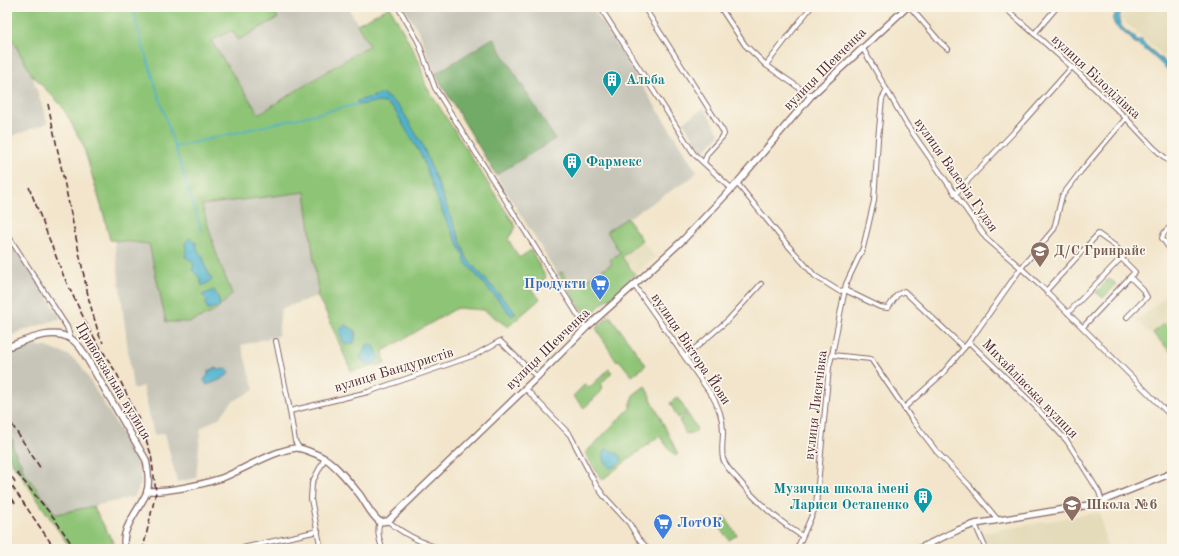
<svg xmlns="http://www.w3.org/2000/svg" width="1179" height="556" font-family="'Old Standard TT',serif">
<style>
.built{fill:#e4dbba}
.industrial{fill:#c6c5b8}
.green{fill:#8ec476;stroke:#6c7250}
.forest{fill:#72aa67;stroke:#5e6449}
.water{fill:#4fb3ce;stroke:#4c697c}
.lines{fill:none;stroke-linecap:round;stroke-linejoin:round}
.stream{stroke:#4fb3ce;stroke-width:1.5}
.minor-casing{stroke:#856463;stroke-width:6}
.secondary-casing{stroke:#856463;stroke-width:8}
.minor{stroke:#fff;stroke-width:4}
.secondary{stroke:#fff;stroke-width:5.5}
.rail{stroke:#4a1f2b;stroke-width:1.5;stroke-dasharray:6 3;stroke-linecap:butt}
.labels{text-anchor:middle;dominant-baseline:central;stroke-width:3.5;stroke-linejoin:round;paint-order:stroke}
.street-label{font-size:14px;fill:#4a1f2b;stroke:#fbf7ec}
.culture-label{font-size:14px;font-weight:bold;fill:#0d838f;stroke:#fbf7ec;text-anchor:start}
.education-label{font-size:14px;font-weight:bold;fill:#785e54;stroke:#fbf7ec;text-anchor:start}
.shop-label{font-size:14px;font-weight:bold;fill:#366cbe;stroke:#fbf7ec;text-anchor:end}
</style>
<rect width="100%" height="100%" fill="#fbf7ec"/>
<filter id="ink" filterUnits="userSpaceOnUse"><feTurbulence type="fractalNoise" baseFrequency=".025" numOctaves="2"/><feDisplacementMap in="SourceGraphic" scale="8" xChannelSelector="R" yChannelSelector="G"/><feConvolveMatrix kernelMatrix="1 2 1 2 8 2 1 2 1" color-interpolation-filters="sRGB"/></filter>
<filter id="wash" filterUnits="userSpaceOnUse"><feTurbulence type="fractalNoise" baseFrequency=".012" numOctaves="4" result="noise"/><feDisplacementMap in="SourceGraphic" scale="16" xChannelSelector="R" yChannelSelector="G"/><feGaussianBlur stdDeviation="0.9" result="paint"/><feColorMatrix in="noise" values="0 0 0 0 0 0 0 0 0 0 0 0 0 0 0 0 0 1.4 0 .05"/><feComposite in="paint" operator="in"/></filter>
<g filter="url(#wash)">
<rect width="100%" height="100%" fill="#f2e5cb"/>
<g class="built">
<polygon points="1128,7 1172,7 1172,64 1131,27 1120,19"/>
<polygon points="642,240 655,257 635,275 622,257"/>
<polygon points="1168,294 1172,298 1172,355 1137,321"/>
<polygon points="1100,512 1107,549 990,549 982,533"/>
</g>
<g class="industrial">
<polygon points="272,7 348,7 369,44 259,114 211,41 232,30 238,40 278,18"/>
<polygon points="404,7 592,7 697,172 691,178 608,231 620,254 611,260 612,264 568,291 496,175 555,139 493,38 435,74 420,34"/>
<polygon points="7,30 32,75 48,123 12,136 13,163 7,168"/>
<polygon points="704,108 720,134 703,152 683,122"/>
<polygon points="305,192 318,293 317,296 281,309 278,336 241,345 254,390 232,402 220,417 201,428 196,478 177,482 165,433 154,435 143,386 133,389 114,240 149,244 166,322 232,294 216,253 202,205"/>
<polygon points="7,234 61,318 25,330 7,337"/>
<polygon points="34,346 47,347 68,355 80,364 130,447 137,461 140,473 141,483 134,497 57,514 54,513 23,471 22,465 13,448 13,441 7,432 7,355"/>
</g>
<g class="green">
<polygon points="7,7 272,7 278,18 238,40 232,30 211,41 259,114 369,45 357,24 390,7 419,61 426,86 516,227 508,239 519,258 531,250 546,278 531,289 540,299 508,327 484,310 457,308 383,351 385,364 351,371 326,312 317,296 318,292 305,192 202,205 216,253 232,294 216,311 190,322 166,322 149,244 110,240 103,212 83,145 62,106 32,75 7,30"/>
<polygon points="627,218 642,240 622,257 635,275 613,297 606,300 587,319 559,273 562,272 572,288 612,264 610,260 620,253 607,231"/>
<polygon points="1110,278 1116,285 1103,298 1096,292"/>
<polygon points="610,316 646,365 632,376 619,360 616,361 596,328"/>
<polygon points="1164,323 1172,331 1172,353 1153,333"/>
<polygon points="609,369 612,372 601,384 603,386 601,392 584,408 573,396 585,384 589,388"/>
<polygon points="645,386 678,454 675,456 659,436 603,479 601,479 585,453 630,408 633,395"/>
<polygon points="678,397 687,413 678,418 670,403"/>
<polygon points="688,414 697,429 695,432 686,434 679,420"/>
<polygon points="23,471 54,512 57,514 93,506 117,549 71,549 20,474"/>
<polygon points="725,517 737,535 729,540 717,523"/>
</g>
<g class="forest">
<polygon points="493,38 555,139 496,175 435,74"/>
<polygon points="7,432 13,441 13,448 22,465 23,471 20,474 7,456"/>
</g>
<g class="water">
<path d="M1120 7H1125C1123 10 1119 15 1119 18 1117 26 1130 35 1136 37L1135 40 1136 41H1139L1141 39 1143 43 1172 68V73C1162 66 1146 47 1135 44 1126 28 1102 29 1120 7Z"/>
<polygon points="383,94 400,107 422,144 468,260 516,313 512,316 465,262 464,256 444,216 421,155 394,109 386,103 377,102 358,105 357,101"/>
<polygon points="190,238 196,243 197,250 203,257 205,266 212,280 202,286 200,278 192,270 194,265 191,260 185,257 186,251 185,243"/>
<polygon points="214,290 219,299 220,307 208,309 205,303 208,301 202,295"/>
<polygon points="345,325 356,331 354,343 345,345 339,331"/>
<polygon points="368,344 374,346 380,358 376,362 371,365 363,362 360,357"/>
<path d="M215 368 220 370 227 368 230 372C224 380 216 381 207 385L204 380 208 375V371Z"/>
<path d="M608 449C613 452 620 453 622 459 619 464 616 466 610 468 604 462 602 457 605 450Z"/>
</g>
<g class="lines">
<g class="stream">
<polyline points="132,7 141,40 201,230"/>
<polyline points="175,147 358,104"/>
</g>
</g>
</g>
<g filter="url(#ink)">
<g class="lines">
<defs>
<g id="minor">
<polyline points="398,7 418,41 435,88 586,328"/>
<polyline points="600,7 694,154 732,189"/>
<polyline points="644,7 723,131 724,134 723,136 707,154 704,163"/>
<polyline points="720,7 745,45 766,65 811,7"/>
<polyline points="910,7 941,43 948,49"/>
<polyline points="1004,7 1072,67 1126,118 1154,148 1172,164"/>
<polyline points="1034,34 1057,7"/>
<polyline points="862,47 907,125 986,238 1021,268 1046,291 1172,417"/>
<polyline points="766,65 811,96"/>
<polyline points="737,183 784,241 815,276 839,291 845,290 880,307 888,308 897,295 904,291 964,348"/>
<polyline points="955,194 1014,132 1072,67"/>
<polyline points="1172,225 1164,233 1162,238 1172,252"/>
<polyline points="7,234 67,327 71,339"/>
<path d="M634 285 713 397C719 409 723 418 723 432 723 441 721 450 723 459 726 466 731 472 736 477 755 500 777 520 802 536"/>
<polyline points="1046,291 1098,234 1115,246 1124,256 1121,258"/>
<polyline points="1068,313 1121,258 1135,272 1130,277"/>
<polyline points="1083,327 1130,277 1143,290 1147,297 1127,317"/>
<polyline points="276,341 288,400 295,441 299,448"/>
<polyline points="969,342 1033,404 1067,441 1099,492 1102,501"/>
<polyline points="832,355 871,359 911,418 937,452 969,485 998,520"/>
<polyline points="685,357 728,320 761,284"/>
<polyline points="525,388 570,435 596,485 604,496 629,523 638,538 648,549"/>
<polyline points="904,408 942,374 969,342 1021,268 1054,229 1062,196 1081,171 1126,118"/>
<polyline points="290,411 368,392 475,355 500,341 537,377"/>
<path d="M388 521C403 534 422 543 441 549"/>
<path d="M380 522C376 531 380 540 382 549"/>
<polyline points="975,524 986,549"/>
<polyline points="238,549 318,531"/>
<polyline points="321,549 311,499 312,483 325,458"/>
<polyline points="797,549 816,506 829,367 832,355 846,284 863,248 874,201 878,139 882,99 887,90"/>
</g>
<g id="secondary">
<path d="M7 347C25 341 52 327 71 339 75 341 79 346 82 350L146 460C148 470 150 481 147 492 141 507 117 533 126 549"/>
<path d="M147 491C169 492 201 485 222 478 240 471 281 447 298 448 304 449 319 455 324 458 334 463 353 486 360 495 367 505 371 515 380 522L388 521 537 377 586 328 634 285 683 240 737 183 811 96 907 7"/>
<polyline points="918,549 958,530 975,524 1095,504 1172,473"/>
</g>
</defs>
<use href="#minor" class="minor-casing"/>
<use href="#secondary" class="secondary-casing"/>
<use href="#minor" class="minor"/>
<use href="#secondary" class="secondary"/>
<g class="rail">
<polyline points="48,104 89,300 99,335 103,343"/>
<polyline points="29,187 64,277 90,331 117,374 139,420 151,454 156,492 143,549"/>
<polyline points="7,417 41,469"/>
<polyline points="7,470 16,483"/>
<polyline points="17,473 54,518 75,549"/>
<polyline points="7,479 55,549"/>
<polyline points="7,491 15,503"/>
</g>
</g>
</g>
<defs>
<symbol id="building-pin" viewBox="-11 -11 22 30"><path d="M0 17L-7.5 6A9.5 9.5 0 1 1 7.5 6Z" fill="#0f9aa8" stroke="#fbf7ec"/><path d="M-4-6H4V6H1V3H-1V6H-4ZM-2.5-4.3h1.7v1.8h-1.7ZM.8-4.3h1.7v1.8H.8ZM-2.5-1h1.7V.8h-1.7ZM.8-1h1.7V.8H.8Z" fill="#fff"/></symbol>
<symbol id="school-pin" viewBox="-11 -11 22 30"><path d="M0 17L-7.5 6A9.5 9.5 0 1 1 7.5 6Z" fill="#8d6e63" stroke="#fbf7ec"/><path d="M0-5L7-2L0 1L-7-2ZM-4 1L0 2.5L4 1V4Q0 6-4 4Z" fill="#fff"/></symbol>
<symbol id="supermarket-pin" viewBox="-11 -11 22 30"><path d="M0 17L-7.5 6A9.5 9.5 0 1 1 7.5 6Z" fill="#3f7fe0" stroke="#fbf7ec"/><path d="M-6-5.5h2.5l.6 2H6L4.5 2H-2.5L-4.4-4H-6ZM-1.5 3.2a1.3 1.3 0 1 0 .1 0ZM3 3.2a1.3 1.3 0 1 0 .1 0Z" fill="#fff"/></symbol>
</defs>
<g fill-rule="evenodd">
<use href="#building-pin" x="601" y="69" width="22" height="30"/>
<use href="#building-pin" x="561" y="151" width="22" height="30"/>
<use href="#school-pin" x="1029" y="240" width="22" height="30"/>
<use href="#supermarket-pin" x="589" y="273" width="22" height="30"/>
<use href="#building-pin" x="912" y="486" width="22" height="30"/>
<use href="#school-pin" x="1061" y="494" width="22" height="30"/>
<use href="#supermarket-pin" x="652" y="512" width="22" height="30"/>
</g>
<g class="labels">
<g class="street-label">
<text transform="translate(825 69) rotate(-45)">вулиця Шевченка</text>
<text transform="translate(1096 77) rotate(43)">вулиця Білодідівка</text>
<text transform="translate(956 175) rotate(55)">вулиця Валерія Гудзя</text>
<text transform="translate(548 349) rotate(-44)">вулиця Шевченка</text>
<text transform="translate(691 349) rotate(56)">вулиця Віктора Йови</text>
<text transform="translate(394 370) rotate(-17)">вулиця Бандуристів</text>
<text transform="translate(113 381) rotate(59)">Привокзальна вулиця</text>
<text transform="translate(1030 389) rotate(46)">Михайлівська вулиця</text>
<text transform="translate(816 405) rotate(-83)">вулиця Лисичівка</text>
</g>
<g class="culture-label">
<text x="626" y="80">Альба</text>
<text x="586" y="162">Фармекс</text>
<text x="909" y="489" text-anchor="end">Музична школа імені<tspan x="909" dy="16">Лариси Остапенко</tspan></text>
</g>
<g class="education-label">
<text x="1054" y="251">Д/С Гринрайс</text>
<text x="1086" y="505">Школа №6</text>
</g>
<g class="shop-label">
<text x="586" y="284">Продукти</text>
<text x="677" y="523" text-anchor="start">ЛотОК</text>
</g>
</g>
<rect width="1179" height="556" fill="none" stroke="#fbf7ec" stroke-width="24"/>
</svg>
